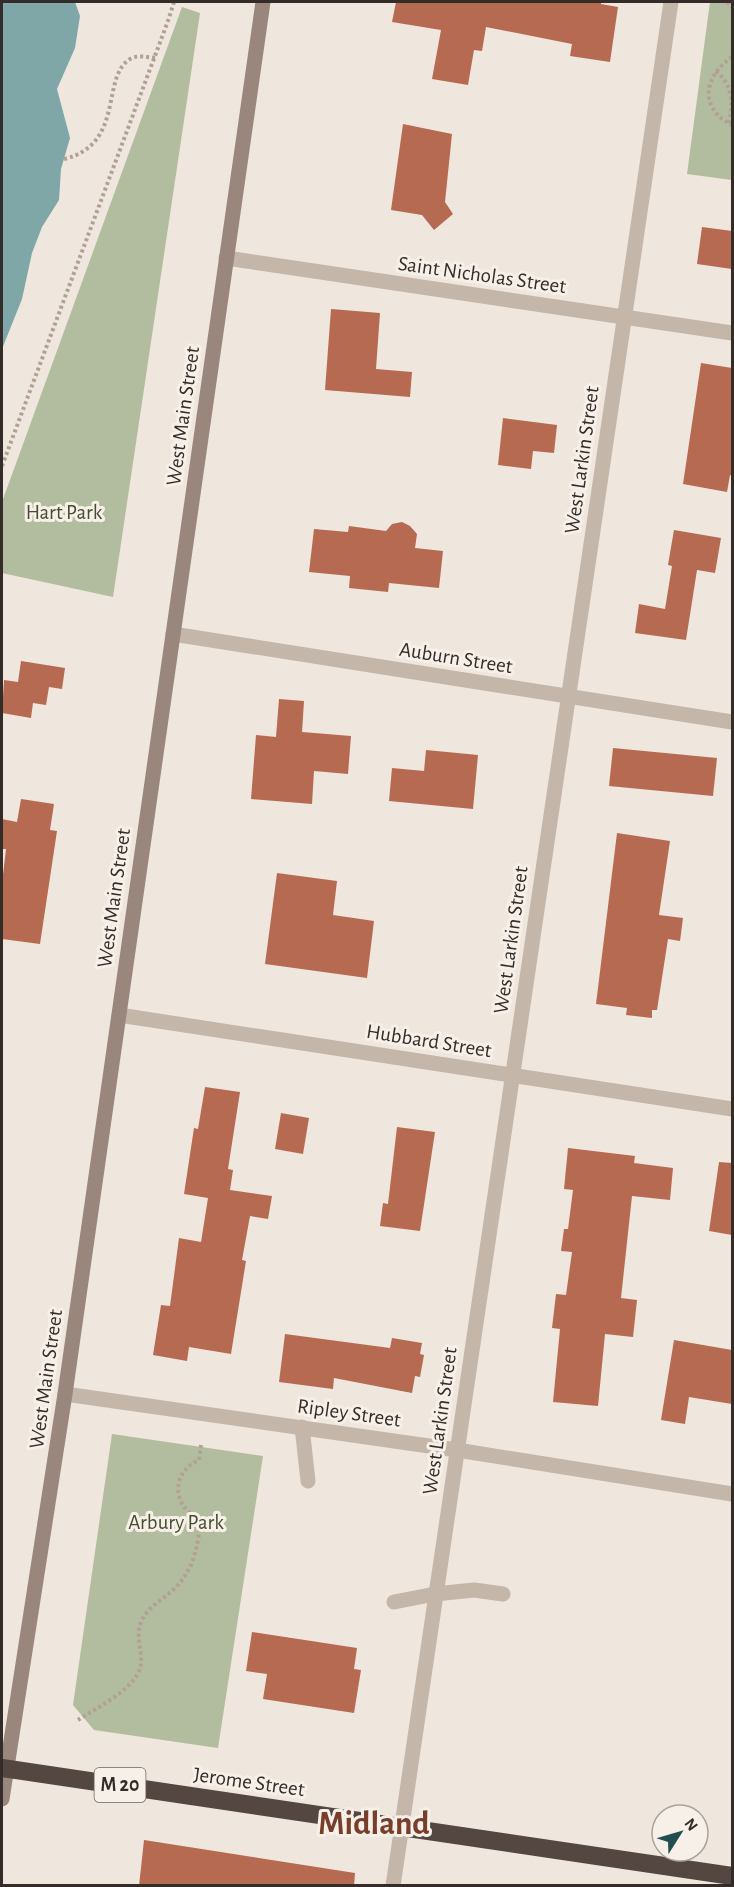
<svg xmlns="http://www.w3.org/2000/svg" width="734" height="1887" font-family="'Alegreya Sans',sans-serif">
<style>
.green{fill:#b2bc9e}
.water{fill:#7fa7a8}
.building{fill:#b76a52}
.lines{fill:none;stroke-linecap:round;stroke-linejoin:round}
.path{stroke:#b1a194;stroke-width:4;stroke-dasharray:3 3;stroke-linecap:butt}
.lane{stroke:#c5b6aa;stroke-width:15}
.street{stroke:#c5b6aa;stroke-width:15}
.secondary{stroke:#99867c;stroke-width:15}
.highway{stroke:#544641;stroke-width:18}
.labels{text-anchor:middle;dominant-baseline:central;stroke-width:6;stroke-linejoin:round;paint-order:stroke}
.shield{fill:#f7f0e8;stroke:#6e6762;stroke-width:1.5}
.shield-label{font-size:20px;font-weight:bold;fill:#342c29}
.street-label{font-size:21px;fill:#342c29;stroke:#f7f0e8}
.park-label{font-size:21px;fill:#444f2f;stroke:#f7f0e8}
.town-label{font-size:33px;font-weight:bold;fill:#793d2b;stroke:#f7f0e8}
</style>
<rect width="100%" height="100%" fill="#efe6dd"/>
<g class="green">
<polygon points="710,2 732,2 732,180 687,174"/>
<polygon points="182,7 200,13 113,597 2,573 2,502"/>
<polygon points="112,1434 263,1456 218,1748 94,1730 73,1705"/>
</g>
<polygon class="water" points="2,2 75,2 80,16 75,48 57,89 70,138 61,169 59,200 42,227 32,253 22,299 2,349"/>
<g class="building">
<polygon points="396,2 601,2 601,4 618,7 610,62 570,56 572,44 486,27 482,51 474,50 468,85 432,79 441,30 392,22"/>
<polygon points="403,124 452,134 445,202 453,214 434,230 422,215 391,210"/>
<polygon points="702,227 732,231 732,269 697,264"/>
<polygon points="331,309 380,313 376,369 412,372 410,397 325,390"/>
<polygon points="701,363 732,368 732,476 730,475 727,492 683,484"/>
<polygon points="503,418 557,425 554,453 533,451 531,469 498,465"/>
<polygon points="402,522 410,526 417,534 415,548 443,551 439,588 389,583 388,592 349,588 350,576 309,572 314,529 348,532 349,526 386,531 392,524"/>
<polygon points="674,530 721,538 715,573 697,570 686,640 635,633 639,604 665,609 672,566 668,565"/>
<polygon points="21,661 65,668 62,689 49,687 46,705 33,703 31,718 2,713 4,680 18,682"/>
<polygon points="279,699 304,701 302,732 351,736 348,774 314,771 312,804 251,799 256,735 276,737"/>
<polygon points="613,748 717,758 713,796 609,786"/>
<polygon points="426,750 478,755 473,809 389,801 392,768 424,771"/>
<polygon points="21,799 54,804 50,830 57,831 40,944 2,939 2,883 6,849 2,849 2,819 17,822"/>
<polygon points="617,833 670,841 659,915 683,918 680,941 668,939 657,1010 652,1010 652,1018 626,1015 627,1008 596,1004"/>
<polygon points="277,873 337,881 333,915 374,921 367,978 265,964"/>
<polygon points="205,1087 240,1092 228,1169 233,1170 230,1190 272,1196 268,1219 250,1216 242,1260 246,1261 231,1354 189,1347 187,1361 153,1355 161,1305 170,1306 179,1238 201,1242 208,1198 184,1194 194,1128 198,1129"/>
<polygon points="281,1113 309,1118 303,1154 275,1149"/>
<polygon points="397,1127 435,1132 420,1231 380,1226 383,1203 388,1204"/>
<polygon points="568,1148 635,1156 634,1163 673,1168 670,1200 632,1196 621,1298 637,1300 633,1337 605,1334 598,1406 553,1402 560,1329 552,1328 556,1294 566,1295 572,1252 561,1251 564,1229 568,1229 573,1190 564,1189"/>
<polygon points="719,1162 732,1163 732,1235 709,1231"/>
<polygon points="285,1334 390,1348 392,1338 422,1343 420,1354 424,1355 420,1377 415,1376 412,1393 334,1378 333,1389 279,1382"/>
<polygon points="674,1340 732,1350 732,1404 689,1397 685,1424 661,1420"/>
<polygon points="252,1632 357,1648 354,1669 361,1670 354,1713 263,1699 267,1674 246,1671"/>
<polygon points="144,1840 355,1873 354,1886 139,1886"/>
</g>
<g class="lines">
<g class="path">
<polyline points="727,2 732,7"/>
<path d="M732 57C704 76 698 108 732 125"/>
<path d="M716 71C733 86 733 102 729 123"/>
<path d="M64 159C127 144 99 74 132 58 139 55 147 57 155 58"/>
<polyline points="2,466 168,21 174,2"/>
<path d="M78 1720C96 1708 140 1687 141 1663 142 1648 134 1633 143 1618 150 1606 163 1599 173 1590 193 1572 199 1545 200 1519 172 1507 170 1473 199 1460L201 1445"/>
</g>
<g class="lane">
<polyline points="302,1427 308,1481"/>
<polyline points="394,1602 435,1594 474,1590 503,1594"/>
</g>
<g class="street">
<polyline points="226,258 732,333"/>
<polyline points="173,634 732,722"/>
<polyline points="119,1015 732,1109"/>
<polyline points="65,1394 457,1450 732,1494"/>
<polyline points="393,1886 671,2"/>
</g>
<polyline class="secondary" points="2,1799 65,1394 263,2"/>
<polyline class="highway" points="2,1768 732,1876"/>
</g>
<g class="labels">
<rect class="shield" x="94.5" y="1768" width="51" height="34" rx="4.5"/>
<g class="shield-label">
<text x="120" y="1785">M 20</text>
</g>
<g class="street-label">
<text transform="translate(482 275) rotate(8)">Saint Nicholas Street</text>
<text transform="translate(183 416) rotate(-82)">West Main Street</text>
<text transform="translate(582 460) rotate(-82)">West Larkin Street</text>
<text transform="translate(456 658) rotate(9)">Auburn Street</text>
<text transform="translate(114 898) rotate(-82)">West Main Street</text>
<text transform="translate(511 940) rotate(-82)">West Larkin Street</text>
<text transform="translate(429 1041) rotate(9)">Hubbard Street</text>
<text transform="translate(46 1379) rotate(-82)">West Main Street</text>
<text transform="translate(349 1413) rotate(8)">Ripley Street</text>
<text transform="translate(440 1421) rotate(-82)">West Larkin Street</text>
<text transform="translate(249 1782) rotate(8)">Jerome Street</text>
</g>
<g class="park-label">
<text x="64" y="512">Hart Park</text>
<text x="176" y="1522">Arbury Park</text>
</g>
<g class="town-label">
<text x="374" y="1824">Midland</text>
</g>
</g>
<rect width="734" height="1887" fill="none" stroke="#342c29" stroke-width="6"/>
<g transform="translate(680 1833) rotate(53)"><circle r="28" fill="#f7f0e8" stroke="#a9a29c" stroke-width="1.5"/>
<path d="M0-4.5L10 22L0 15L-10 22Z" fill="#234e50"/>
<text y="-9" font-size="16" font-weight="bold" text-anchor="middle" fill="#342c29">N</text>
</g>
</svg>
